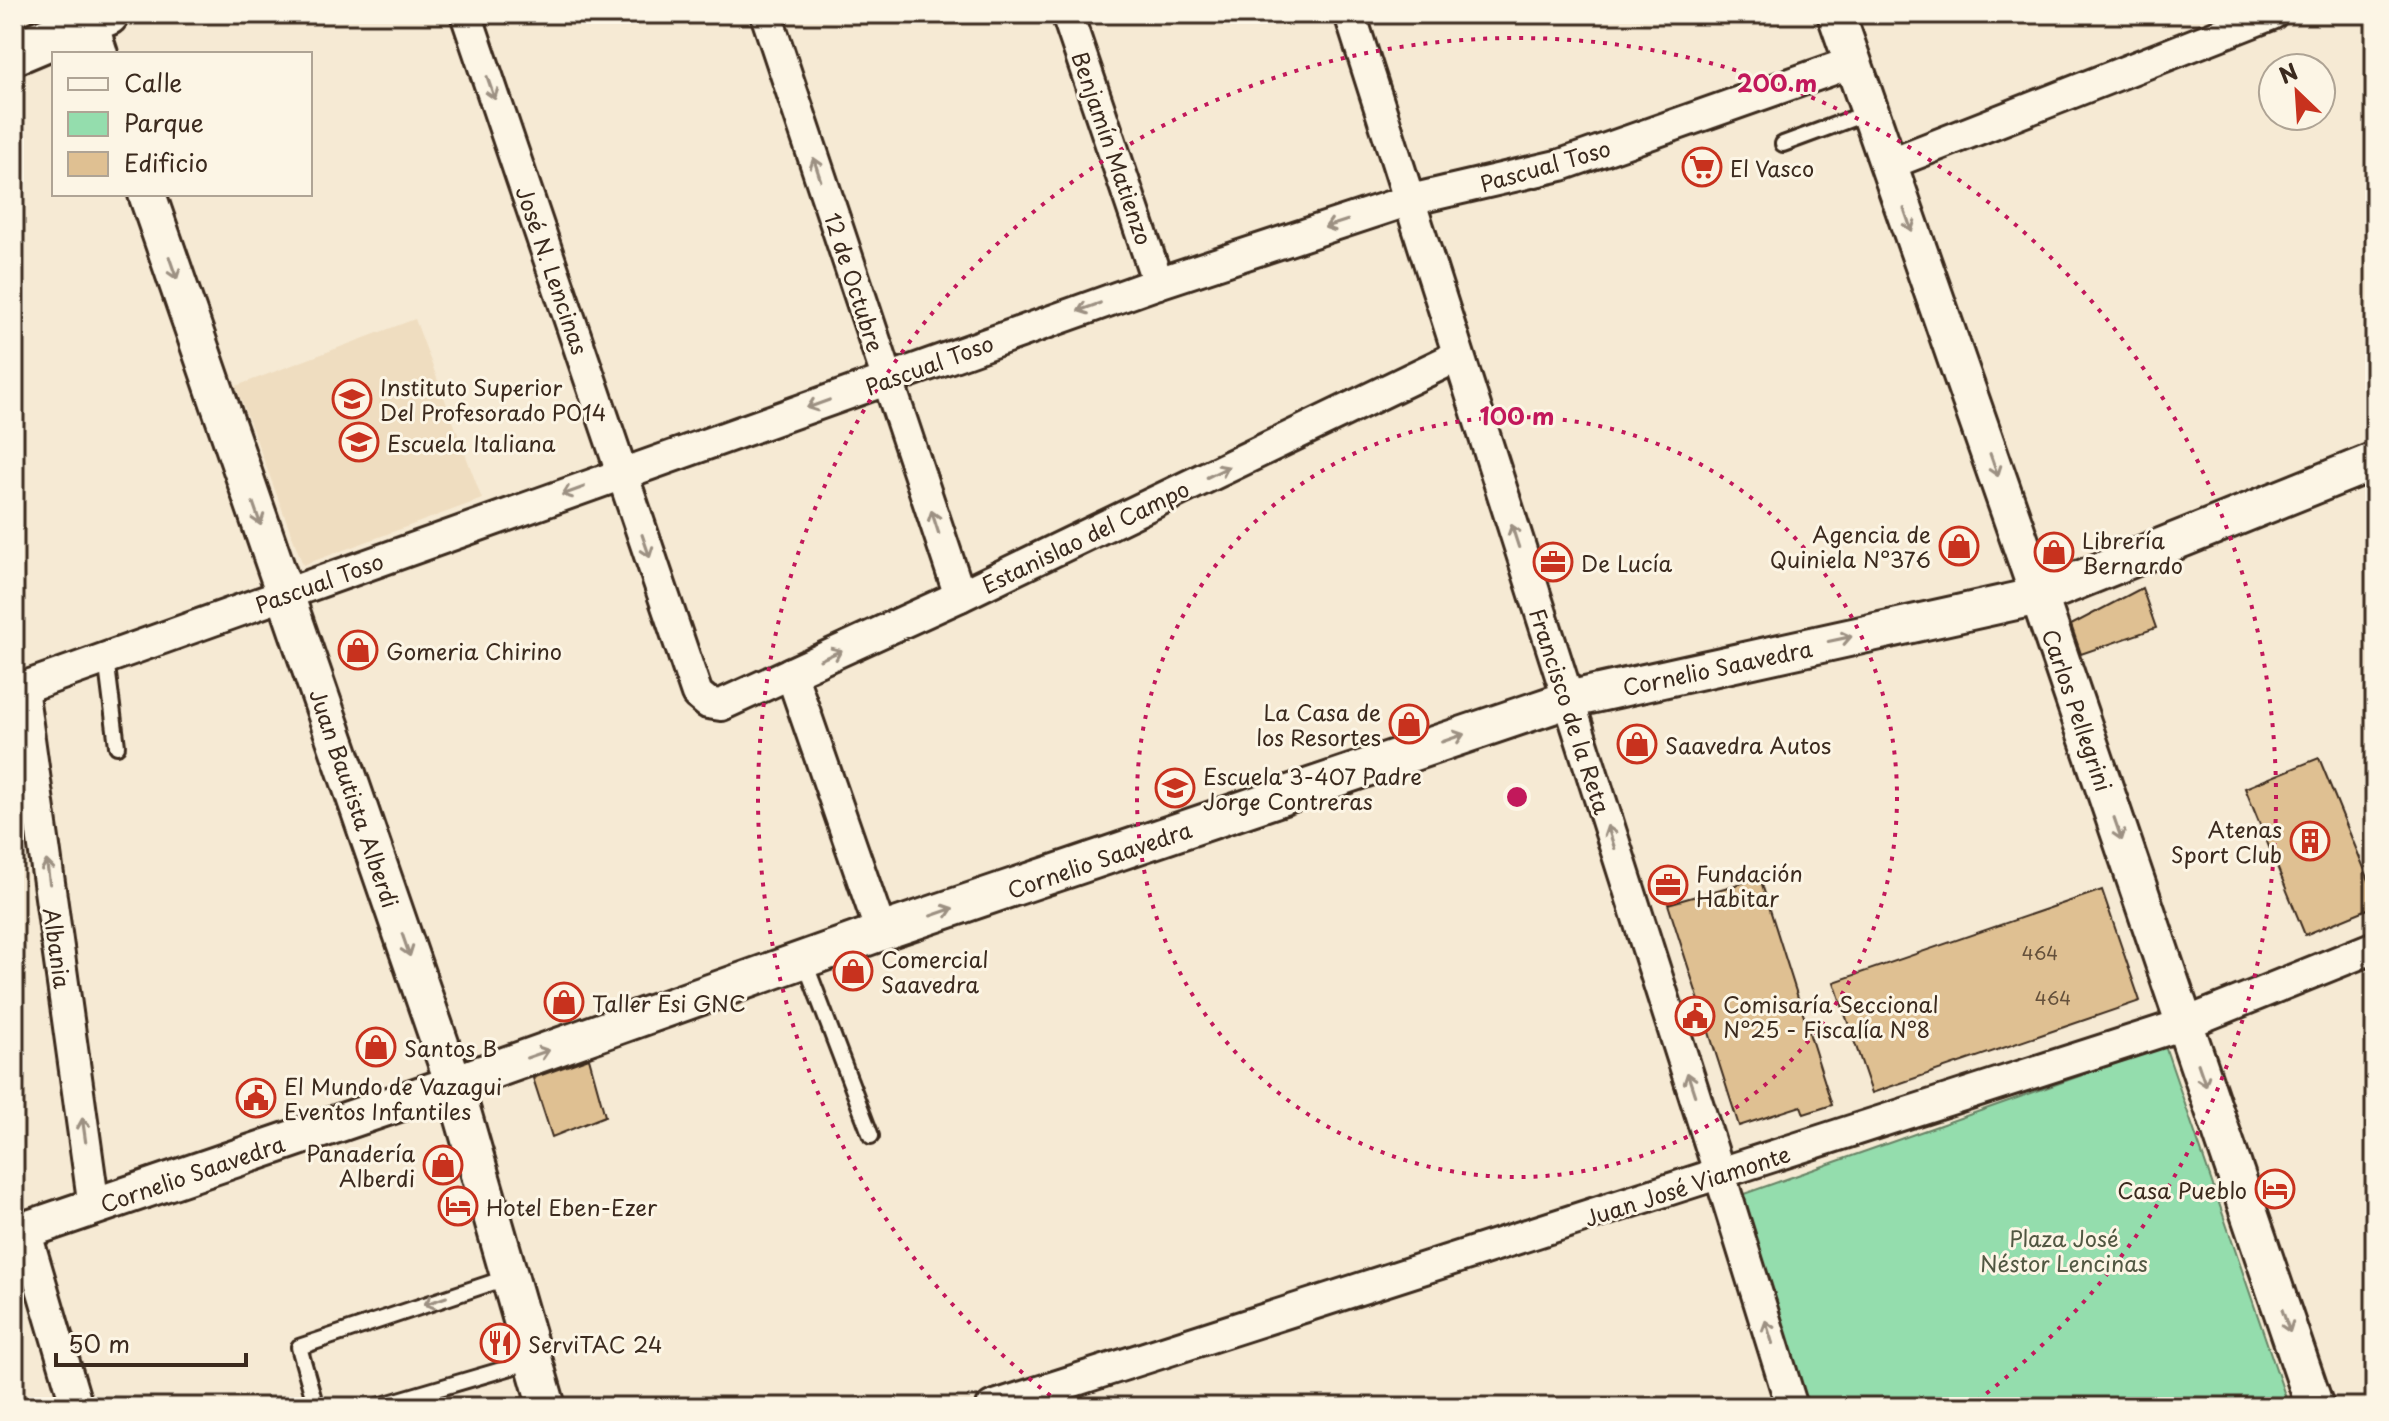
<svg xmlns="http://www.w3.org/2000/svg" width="2389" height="1421" font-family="'Playpen Sans',sans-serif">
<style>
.built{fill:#efddc0}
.green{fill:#94ddad;stroke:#688466;stroke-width:2}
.building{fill:#dfc092;stroke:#3b2a1e;stroke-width:2}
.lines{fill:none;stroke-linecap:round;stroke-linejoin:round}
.service-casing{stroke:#3b2a1e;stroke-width:20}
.minor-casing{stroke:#3b2a1e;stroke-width:36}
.tertiary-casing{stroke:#3b2a1e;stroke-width:42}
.secondary-casing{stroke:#3b2a1e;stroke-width:48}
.service{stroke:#fcf5e5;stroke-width:14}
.minor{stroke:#fcf5e5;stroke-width:30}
.tertiary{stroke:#fcf5e5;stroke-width:36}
.secondary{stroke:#fcf5e5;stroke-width:42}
.oneway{stroke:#9c9082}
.ring{fill:none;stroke:#c2185b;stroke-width:4;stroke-dasharray:4 8}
.labels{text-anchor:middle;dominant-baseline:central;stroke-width:6;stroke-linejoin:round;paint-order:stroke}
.number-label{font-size:18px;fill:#64503b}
.street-label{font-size:22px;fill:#3b2a1e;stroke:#fcf5e5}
.poi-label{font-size:22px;fill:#3b2a1e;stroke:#fcf5e5;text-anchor:start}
.park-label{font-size:22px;fill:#515742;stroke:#fcf5e5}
.centre{fill:#c2185b;stroke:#fcf5e5;stroke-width:4}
.ring-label{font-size:24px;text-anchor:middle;font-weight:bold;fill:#c2185b;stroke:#fcf5e5;stroke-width:6;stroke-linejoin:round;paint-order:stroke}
</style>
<rect width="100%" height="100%" fill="#f6ead4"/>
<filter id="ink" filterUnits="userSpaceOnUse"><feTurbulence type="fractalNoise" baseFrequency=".0125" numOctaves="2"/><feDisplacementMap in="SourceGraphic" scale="16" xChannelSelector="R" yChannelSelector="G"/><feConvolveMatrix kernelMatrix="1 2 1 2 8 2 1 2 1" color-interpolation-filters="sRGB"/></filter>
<g filter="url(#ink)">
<polygon class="built" points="415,319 482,499 303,565 236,386"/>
<polygon class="green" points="2165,1046 2289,1407 1808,1407 1738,1196"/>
<g class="building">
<polygon points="2142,588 2156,628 2081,654 2071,625"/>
<polygon points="2319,758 2375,895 2375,906 2305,935 2245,788"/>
<polygon points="1760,878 1832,1105 1804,1114 1801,1106 1739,1126 1668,904"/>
<polygon points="2102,890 2140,1001 1872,1093 1834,982"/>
<polygon points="589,1058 605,1116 552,1137 533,1078"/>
</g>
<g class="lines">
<defs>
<g id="service">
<polyline points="1783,144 1870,112"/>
<polyline points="106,658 117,746"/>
<polyline points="804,960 871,1136"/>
<polyline points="316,1407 299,1347 509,1277"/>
<polyline points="375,1407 532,1361"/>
</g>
<g id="minor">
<polyline points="466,14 697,694 708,703 721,705 960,596 1458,356"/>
<polyline points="766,14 960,596"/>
<polyline points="1067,14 1158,283"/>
<polyline points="1350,14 1720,1175 1792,1407"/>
<polyline points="1889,164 2272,14"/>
<polyline points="791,673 881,932"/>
<polyline points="22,688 94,1207"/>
<polyline points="14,691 1158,283 1410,200 1561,165 1853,62"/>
<polyline points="25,1230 77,1407"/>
<polyline points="992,1407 2184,1024 2375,947"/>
</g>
<g id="tertiary">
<polyline points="86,14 99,54"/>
<polyline points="1836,14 2039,596 2315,1407"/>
<polyline points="147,194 454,1084 547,1407"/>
<polyline points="14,1234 454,1084 881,932 1567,700 2039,596 2375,461"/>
</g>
<polyline id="secondary" points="14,53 107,14"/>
</defs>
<use href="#service" class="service-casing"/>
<use href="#minor" class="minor-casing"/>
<use href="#tertiary" class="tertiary-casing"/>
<use href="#secondary" class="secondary-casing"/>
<use href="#service" class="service"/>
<use href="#minor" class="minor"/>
<use href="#tertiary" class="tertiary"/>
<use href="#secondary" class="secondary"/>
</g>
<defs><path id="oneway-shaft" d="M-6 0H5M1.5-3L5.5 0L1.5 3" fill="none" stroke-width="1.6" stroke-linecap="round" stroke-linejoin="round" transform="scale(2)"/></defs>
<g class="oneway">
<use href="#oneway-shaft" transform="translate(491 88) rotate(71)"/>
<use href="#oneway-shaft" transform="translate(817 169) rotate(-108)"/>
<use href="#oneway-shaft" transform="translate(1908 220) rotate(71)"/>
<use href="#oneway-shaft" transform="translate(1336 224) rotate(162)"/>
<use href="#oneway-shaft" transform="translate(173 268) rotate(71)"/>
<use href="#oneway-shaft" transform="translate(1089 307) rotate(160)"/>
<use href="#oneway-shaft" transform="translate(818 404) rotate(160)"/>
<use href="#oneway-shaft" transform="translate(1994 465) rotate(71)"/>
<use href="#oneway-shaft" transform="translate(1218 472) rotate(-26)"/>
<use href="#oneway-shaft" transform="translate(573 491) rotate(160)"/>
<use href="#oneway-shaft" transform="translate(257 514) rotate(71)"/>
<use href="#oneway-shaft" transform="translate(935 522) rotate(-108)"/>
<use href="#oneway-shaft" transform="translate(1515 536) rotate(-108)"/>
<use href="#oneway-shaft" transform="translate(646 546) rotate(71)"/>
<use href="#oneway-shaft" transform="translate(1840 639) rotate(-12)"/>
<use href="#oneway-shaft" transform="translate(831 655) rotate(-24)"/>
<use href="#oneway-shaft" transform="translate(1453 738) rotate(-19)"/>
<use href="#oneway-shaft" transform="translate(2118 829) rotate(71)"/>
<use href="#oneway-shaft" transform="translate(1611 837) rotate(-108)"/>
<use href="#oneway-shaft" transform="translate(48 872) rotate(-98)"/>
<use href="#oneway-shaft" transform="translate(942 912) rotate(-19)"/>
<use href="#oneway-shaft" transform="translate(406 945) rotate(71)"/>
<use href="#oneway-shaft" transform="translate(538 1054) rotate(-19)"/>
<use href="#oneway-shaft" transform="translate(2202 1075) rotate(71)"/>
<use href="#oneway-shaft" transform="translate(1691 1084) rotate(-108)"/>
<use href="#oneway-shaft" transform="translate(84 1130) rotate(-98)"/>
<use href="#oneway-shaft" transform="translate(435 1301) rotate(161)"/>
<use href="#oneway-shaft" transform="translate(2286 1321) rotate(71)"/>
<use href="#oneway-shaft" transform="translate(1769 1332) rotate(-107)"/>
</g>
</g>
<g class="ring">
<circle cx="1517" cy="797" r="380"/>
<path d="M1060 1403A759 759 0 1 1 1974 1403"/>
</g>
<defs>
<symbol id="supermarket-ring" viewBox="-11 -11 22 22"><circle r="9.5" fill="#fcf5e5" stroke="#c8321e" stroke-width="1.5"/><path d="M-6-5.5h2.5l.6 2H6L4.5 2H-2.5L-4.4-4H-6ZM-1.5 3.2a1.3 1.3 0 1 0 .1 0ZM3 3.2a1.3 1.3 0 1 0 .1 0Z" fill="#c8321e"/></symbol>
<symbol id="university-ring" viewBox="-11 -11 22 22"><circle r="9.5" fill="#fcf5e5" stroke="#c8321e" stroke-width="1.5"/><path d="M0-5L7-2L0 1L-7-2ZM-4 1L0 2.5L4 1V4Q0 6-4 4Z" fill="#c8321e"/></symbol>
<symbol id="school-ring" viewBox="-11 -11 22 22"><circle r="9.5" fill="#fcf5e5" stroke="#c8321e" stroke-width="1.5"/><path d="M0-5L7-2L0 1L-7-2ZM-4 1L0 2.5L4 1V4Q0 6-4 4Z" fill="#c8321e"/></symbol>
<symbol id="shop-ring" viewBox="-11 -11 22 22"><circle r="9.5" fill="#fcf5e5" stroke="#c8321e" stroke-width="1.5"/><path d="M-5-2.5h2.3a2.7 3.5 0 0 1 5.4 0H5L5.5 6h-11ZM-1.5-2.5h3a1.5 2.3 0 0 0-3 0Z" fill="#c8321e"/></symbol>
<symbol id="office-ring" viewBox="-11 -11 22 22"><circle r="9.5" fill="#fcf5e5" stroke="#c8321e" stroke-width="1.5"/><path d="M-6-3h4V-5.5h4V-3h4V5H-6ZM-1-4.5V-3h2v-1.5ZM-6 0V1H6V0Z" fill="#c8321e"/></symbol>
<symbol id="building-ring" viewBox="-11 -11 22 22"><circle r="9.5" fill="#fcf5e5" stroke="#c8321e" stroke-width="1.5"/><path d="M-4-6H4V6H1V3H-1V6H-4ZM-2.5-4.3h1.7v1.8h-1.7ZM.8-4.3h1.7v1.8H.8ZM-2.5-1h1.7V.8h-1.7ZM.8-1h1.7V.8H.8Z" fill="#c8321e"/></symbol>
<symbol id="civic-ring" viewBox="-11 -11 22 22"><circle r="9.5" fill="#fcf5e5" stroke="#c8321e" stroke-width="1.5"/><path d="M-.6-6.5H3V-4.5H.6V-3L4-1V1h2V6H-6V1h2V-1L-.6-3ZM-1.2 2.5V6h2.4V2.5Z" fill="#c8321e"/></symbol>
<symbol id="hotel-ring" viewBox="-11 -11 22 22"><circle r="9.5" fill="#fcf5e5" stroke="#c8321e" stroke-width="1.5"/><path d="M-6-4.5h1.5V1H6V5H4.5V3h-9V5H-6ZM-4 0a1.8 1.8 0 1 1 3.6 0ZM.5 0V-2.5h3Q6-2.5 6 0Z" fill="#c8321e"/></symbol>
<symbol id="restaurant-ring" viewBox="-11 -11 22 22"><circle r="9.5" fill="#fcf5e5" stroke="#c8321e" stroke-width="1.5"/><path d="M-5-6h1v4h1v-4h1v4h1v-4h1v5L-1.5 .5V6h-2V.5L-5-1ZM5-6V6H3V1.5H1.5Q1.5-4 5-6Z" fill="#c8321e"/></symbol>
</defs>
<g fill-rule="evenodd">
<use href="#supermarket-ring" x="1680" y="145" width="44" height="44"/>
<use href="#university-ring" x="330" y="377" width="44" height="44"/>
<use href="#school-ring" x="337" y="420" width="44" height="44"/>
<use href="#shop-ring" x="1937" y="524" width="44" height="44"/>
<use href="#shop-ring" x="2032" y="530" width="44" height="44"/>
<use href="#office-ring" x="1531" y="540" width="44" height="44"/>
<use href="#shop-ring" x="336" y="628" width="44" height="44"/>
<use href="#shop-ring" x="1387" y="702" width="44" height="44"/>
<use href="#shop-ring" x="1615" y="722" width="44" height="44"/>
<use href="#school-ring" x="1153" y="766" width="44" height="44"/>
<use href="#building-ring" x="2288" y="819" width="44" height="44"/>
<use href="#office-ring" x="1646" y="863" width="44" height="44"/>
<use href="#shop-ring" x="831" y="949" width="44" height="44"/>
<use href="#shop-ring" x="542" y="980" width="44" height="44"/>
<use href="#civic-ring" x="1673" y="994" width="44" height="44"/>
<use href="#shop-ring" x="354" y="1025" width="44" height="44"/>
<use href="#civic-ring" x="234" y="1076" width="44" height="44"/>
<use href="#shop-ring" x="421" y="1143" width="44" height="44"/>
<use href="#hotel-ring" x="2253" y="1167" width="44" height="44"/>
<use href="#hotel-ring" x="436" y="1184" width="44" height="44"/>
<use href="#restaurant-ring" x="478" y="1321" width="44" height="44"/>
</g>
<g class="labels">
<g class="number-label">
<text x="2040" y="952">464</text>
<text x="2053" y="997">464</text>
</g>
<g class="street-label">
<text transform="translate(1113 148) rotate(71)">Benjamín Matienzo</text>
<text transform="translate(1545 165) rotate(-16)">Pascual Toso</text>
<text transform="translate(553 270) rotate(71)">José N. Lencinas</text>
<text transform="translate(855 282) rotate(72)">12 de Octubre</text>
<text transform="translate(929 364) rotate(-20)">Pascual Toso</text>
<text transform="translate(1085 536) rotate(-26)">Estanislao del Campo</text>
<text transform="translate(319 582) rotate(-20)">Pascual Toso</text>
<text transform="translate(1717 667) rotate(-12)">Cornelio Saavedra</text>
<text transform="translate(2078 710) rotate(71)">Carlos Pellegrini</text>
<text transform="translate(1571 711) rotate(72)">Francisco de la Reta</text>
<text transform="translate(355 798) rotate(71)">Juan Bautista Alberdi</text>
<text transform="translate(1099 859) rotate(-19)">Cornelio Saavedra</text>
<text transform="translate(58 948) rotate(82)">Albania</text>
<text transform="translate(192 1173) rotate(-19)">Cornelio Saavedra</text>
<text transform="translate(1687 1185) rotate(-18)">Juan José Viamonte</text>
</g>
<g class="poi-label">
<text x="1730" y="167">El Vasco</text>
<text x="380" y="386">Instituto Superior<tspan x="380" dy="25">Del Profesorado P014</tspan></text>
<text x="387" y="442">Escuela Italiana</text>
<text x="1931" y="533" text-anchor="end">Agencia de<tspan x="1931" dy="25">Quiniela N°376</tspan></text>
<text x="2082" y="539">Librería<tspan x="2082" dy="25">Bernardo</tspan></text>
<text x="1581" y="562">De Lucía</text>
<text x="386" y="650">Gomeria Chirino</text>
<text x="1381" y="711" text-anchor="end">La Casa de<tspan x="1381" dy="25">los Resortes</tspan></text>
<text x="1665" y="744">Saavedra Autos</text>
<text x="1203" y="775">Escuela 3-407 Padre<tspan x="1203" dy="25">Jorge Contreras</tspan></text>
<text x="2282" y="828" text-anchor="end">Atenas<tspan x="2282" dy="25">Sport Club</tspan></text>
<text x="1696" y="872">Fundación<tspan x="1696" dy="25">Habitar</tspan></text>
<text x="881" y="958">Comercial<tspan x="881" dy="25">Saavedra</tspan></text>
<text x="592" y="1002">Taller Esi GNC</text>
<text x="1723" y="1003">Comisaría Seccional<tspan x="1723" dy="25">N°25 - Fiscalía N°8</tspan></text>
<text x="404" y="1047">Santos B</text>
<text x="284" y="1085">El Mundo de Vazagui<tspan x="284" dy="25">Eventos Infantiles</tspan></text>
<text x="415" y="1152" text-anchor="end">Panadería<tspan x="415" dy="25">Alberdi</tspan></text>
<text x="2247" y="1189" text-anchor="end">Casa Pueblo</text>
<text x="486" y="1206">Hotel Eben-Ezer</text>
<text x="528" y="1343">ServiTAC 24</text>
</g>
<g class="park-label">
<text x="2064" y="1237">Plaza José<tspan x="2064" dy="25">Néstor Lencinas</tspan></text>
</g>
</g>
<circle cx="1517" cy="797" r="12" class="centre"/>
<g class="ring-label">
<text x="1777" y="92">200 m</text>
<text x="1517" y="425">100 m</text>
</g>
<rect width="2389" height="1421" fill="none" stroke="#fcf5e5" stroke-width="48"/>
<rect x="24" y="24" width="2341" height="1373" fill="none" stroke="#3b2a1e" stroke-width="3" filter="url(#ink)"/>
<rect x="52" y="52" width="260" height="144" fill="#fcf5e5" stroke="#afa495" stroke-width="2"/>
<rect x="68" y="78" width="40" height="12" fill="#fcf5e5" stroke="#afa495" stroke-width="2"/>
<text x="124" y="92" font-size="24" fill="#3b2a1e">Calle</text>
<rect x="68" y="112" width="40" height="24" fill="#94ddad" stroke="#afa495" stroke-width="2"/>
<text x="124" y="132" font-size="24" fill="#3b2a1e">Parque</text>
<rect x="68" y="152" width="40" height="24" fill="#dfc092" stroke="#afa495" stroke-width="2"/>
<text x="124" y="172" font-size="24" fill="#3b2a1e">Edificio</text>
<g transform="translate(2297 92) rotate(335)"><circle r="38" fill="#fcf5e5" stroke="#afa495" stroke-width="2"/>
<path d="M0-6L14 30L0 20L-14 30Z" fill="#c8321e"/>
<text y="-12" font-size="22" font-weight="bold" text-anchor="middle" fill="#3b2a1e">N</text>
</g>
<path d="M56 1353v12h190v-12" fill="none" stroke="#3b2a1e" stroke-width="4"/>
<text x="68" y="1353" font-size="24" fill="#3b2a1e" stroke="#fcf5e5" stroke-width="6" paint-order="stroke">50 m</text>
</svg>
